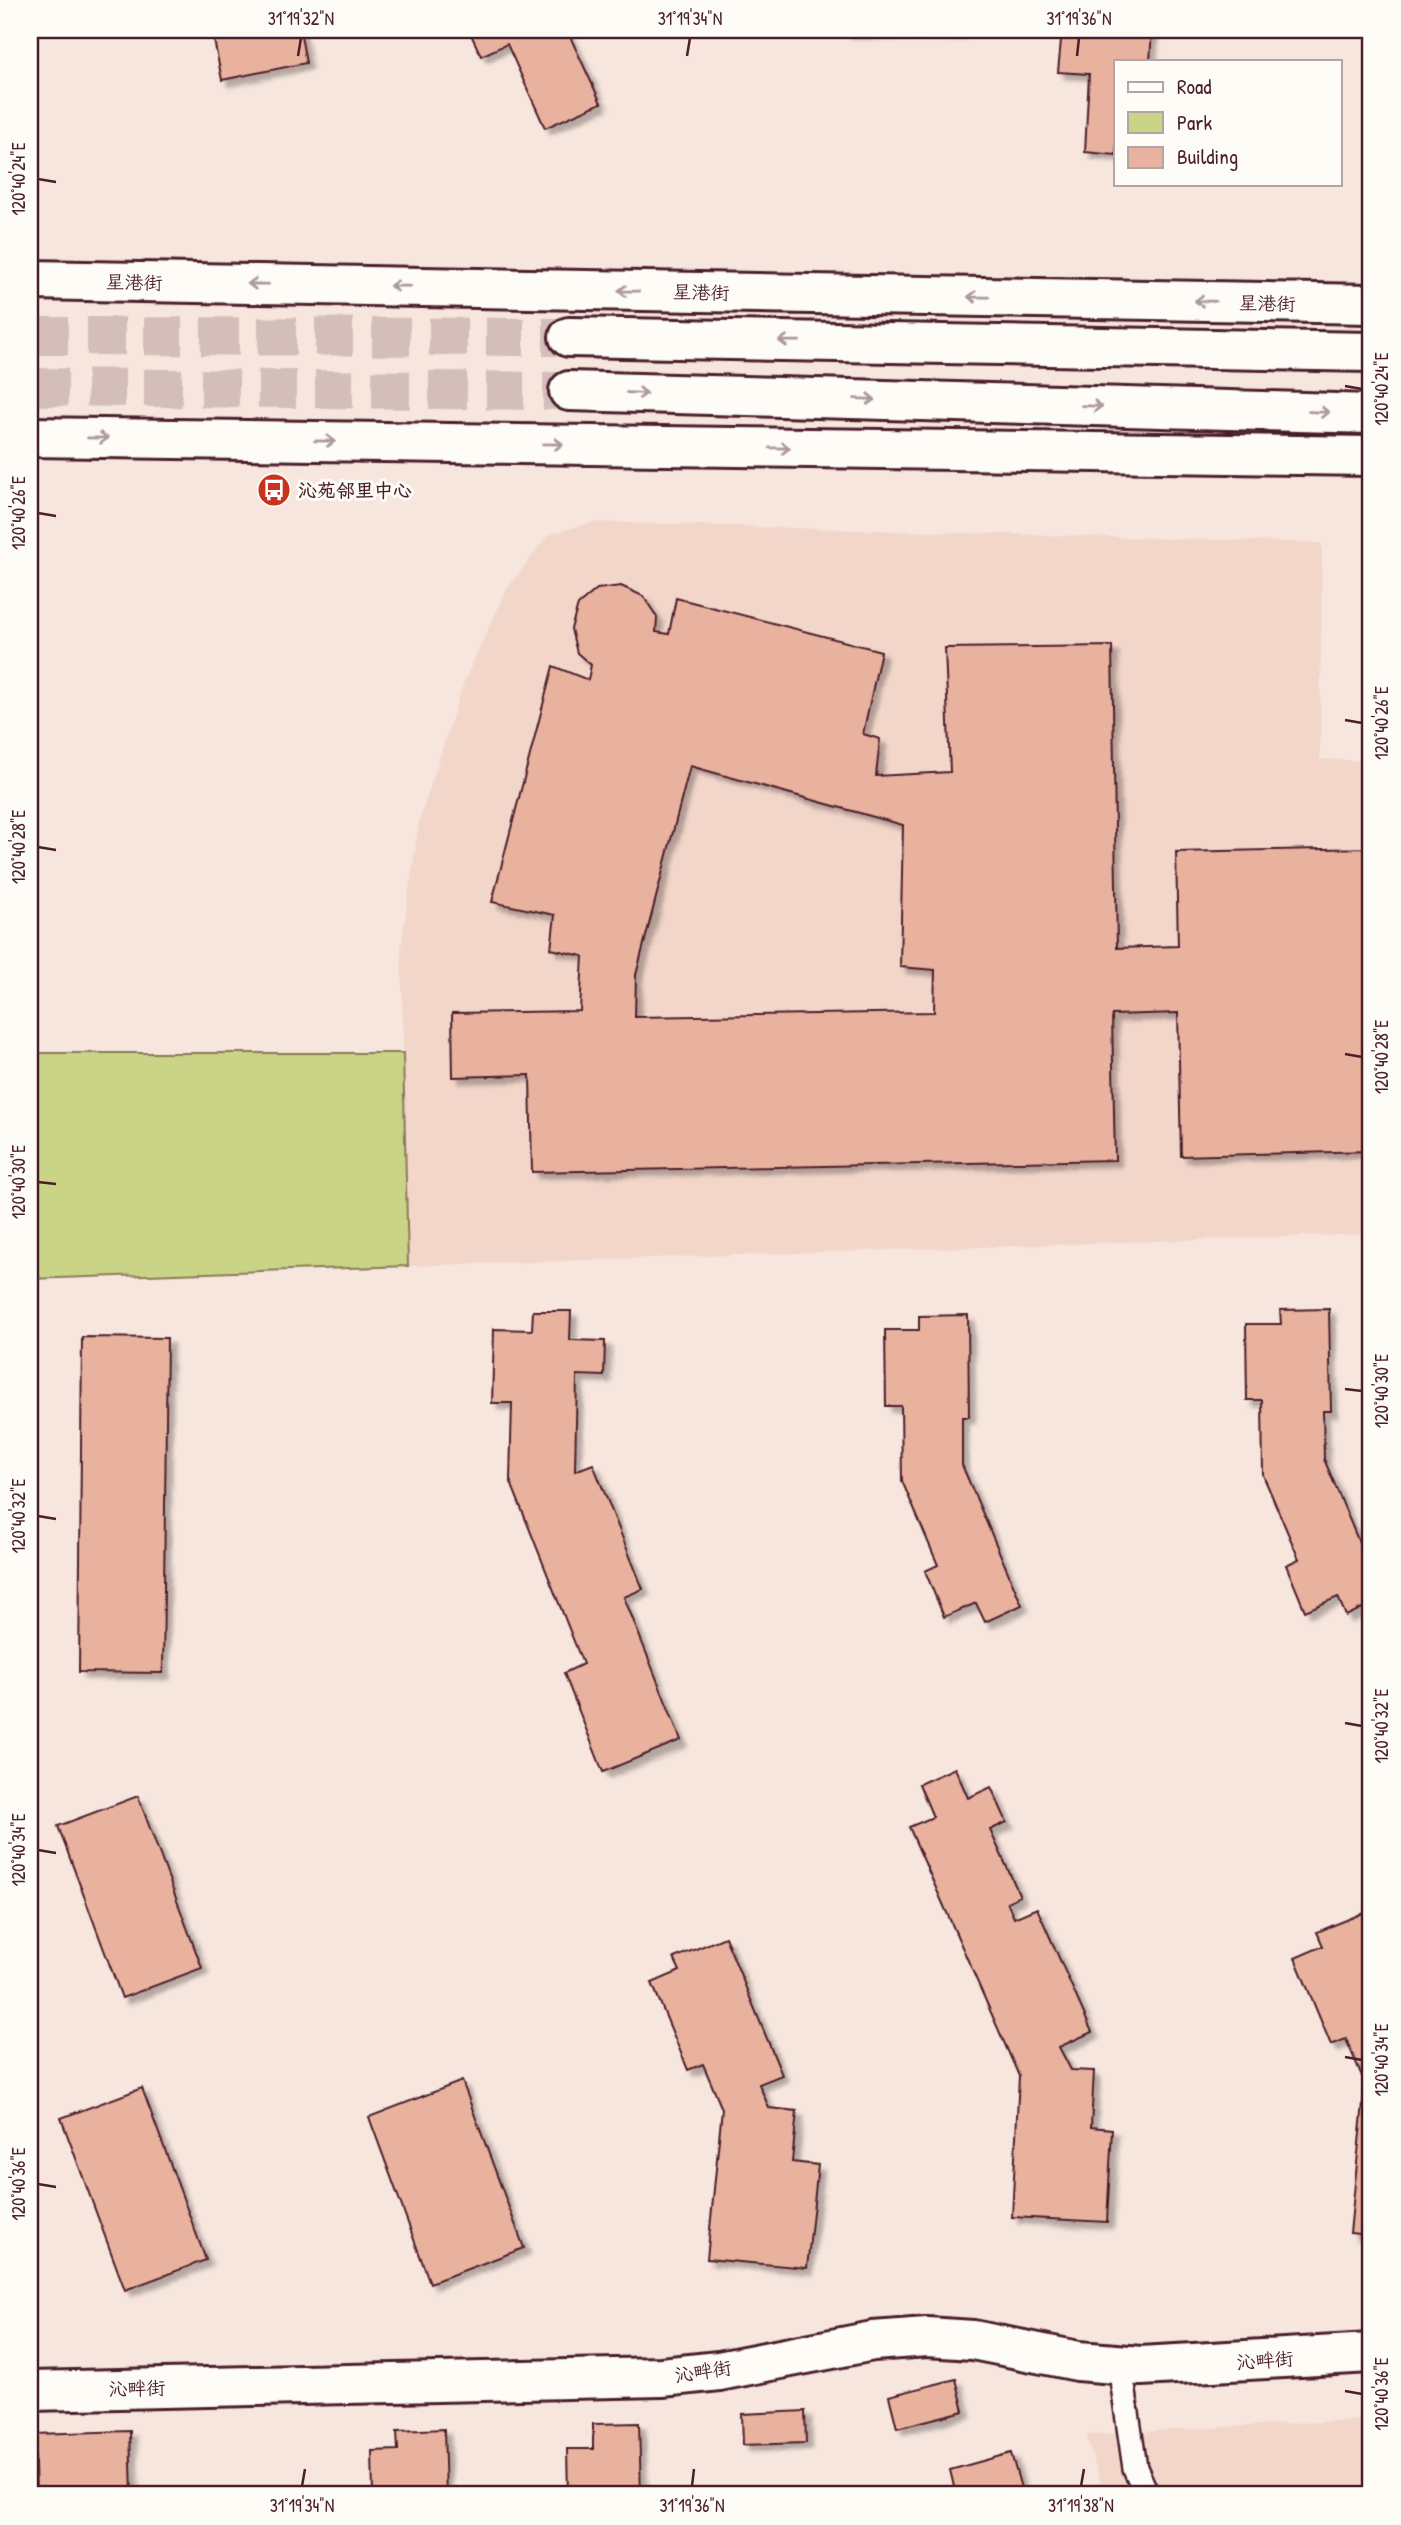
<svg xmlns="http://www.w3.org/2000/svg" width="1401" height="2525" font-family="'Patrick Hand','LXGW WenKai TC',sans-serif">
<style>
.built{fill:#f3d6ca}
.green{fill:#c9d487;stroke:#8a7a59;stroke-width:2}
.building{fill:#e9b29f;stroke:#4a1f2b;stroke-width:2;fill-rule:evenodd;filter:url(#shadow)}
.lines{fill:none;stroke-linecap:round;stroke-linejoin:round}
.primary-tunnel{stroke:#d4beb9;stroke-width:38;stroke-dasharray:38 19;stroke-linecap:butt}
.service-casing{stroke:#4a1f2b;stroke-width:28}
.minor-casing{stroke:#4a1f2b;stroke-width:44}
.primary-casing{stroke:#4a1f2b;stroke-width:44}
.service{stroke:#fdfcf7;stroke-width:23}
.minor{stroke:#fdfcf7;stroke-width:38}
.primary{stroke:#fdfcf7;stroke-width:38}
.oneway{stroke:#ac999b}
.ticks{fill:none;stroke:#4a1f2b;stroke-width:2.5}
.labels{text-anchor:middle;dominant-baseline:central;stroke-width:6;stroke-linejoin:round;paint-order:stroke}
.street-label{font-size:19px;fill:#4a1f2b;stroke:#fdfcf7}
.poi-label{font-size:19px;font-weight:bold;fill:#4a1f2b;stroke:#fdfcf7;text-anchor:start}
.neatline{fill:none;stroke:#4a1f2b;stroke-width:2.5}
.ticks-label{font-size:18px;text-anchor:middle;fill:#4a1f2b}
</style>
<defs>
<filter id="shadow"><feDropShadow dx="6" dy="6" stdDeviation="2" flood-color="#0004"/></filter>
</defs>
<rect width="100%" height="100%" fill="#f7e6dd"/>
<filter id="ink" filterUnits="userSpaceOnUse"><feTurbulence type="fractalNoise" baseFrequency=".0143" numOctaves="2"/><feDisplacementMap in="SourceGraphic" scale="14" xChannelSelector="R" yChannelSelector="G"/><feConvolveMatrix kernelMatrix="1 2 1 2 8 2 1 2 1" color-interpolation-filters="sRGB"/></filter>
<g filter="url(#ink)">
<g class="built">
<polygon points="593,522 1322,543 1320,759 1371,761 1371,1234 408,1266 401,947 419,821 464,681 507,589 548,535"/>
<polygon points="1371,2419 1371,2495 1104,2495 1086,2435"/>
</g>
<polygon class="green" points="30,1053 403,1053 408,1266 30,1279"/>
<g class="building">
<polygon points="212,30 300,30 306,63 222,80"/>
<polygon points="469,30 567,30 601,103 545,128 507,44 481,56"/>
<polygon points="844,30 957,30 957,33 847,32"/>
<polygon points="1062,30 1152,30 1150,61 1116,61 1116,155 1085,152 1089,74 1058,72"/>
<polygon points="1366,30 1371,30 1371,63"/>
<path d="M621 586 643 596 657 617 656 632 669 634 676 598 881 651 863 734 880 739 876 776 950 772 945 648 1112 646 1117 948 1178 946 1176 852 1371 848V1151L1181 1156 1178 1013 1112 1015 1115 1160 532 1172 530 1075 453 1077 452 1013 580 1011 583 956 551 949 555 915 492 902 553 666 588 680 591 665 577 653 571 629 578 605 597 589ZM690 766 903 825 900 967 935 970 934 1012 635 1017 636 975Z"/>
<polygon points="1329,1309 1331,1411 1323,1411 1324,1459 1371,1571 1371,1604 1346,1616 1338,1597 1305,1611 1286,1565 1299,1559 1263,1475 1262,1400 1247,1400 1246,1324 1281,1324 1280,1310"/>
<polygon points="533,1311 571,1311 570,1340 605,1341 604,1376 577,1375 575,1471 593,1464 643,1589 624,1597 681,1740 603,1772 564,1673 583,1664 510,1480 512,1403 492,1403 494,1329 532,1330"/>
<polygon points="968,1315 969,1417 962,1417 962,1465 1022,1605 985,1622 976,1603 944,1617 925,1571 938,1565 902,1481 901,1406 886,1406 885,1330 919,1330 919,1316"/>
<polygon points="82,1337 167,1338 163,1673 79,1672"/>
<polygon points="955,1768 968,1798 991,1787 1007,1822 990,1830 1020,1896 1007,1902 1014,1918 1037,1908 1092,2032 1059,2047 1071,2070 1094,2071 1091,2127 1112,2129 1107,2222 1012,2217 1019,2076 909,1827 933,1817 919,1784"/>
<polygon points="138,1796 202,1968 122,1998 58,1826"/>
<polygon points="1368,1911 1371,1918 1371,2235 1350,2233 1365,2083 1346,2039 1331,2045 1295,1958 1323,1946 1317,1932"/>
<polygon points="725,1937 782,2075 759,2084 769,2108 797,2111 792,2162 818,2165 807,2268 707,2259 722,2109 703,2064 688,2070 652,1983 680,1971 674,1958"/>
<polygon points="462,2081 524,2248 430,2283 369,2117"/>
<polygon points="142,2088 206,2260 125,2290 61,2118"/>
<polygon points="956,2379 964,2411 897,2428 889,2396"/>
<polygon points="805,2411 806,2443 743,2445 742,2414"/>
<polygon points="639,2423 641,2495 568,2495 567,2449 593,2449 593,2424"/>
<polygon points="444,2429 446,2495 373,2495 372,2451 398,2450 397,2431"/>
<polygon points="130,2431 132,2495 36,2495 34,2434"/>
<polygon points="1011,2453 1023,2495 956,2495 950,2470"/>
<polygon points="845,2492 845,2495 813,2495"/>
</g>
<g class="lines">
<g class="primary-tunnel">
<polyline points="30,336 569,337"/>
<polyline points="30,387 569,391"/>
</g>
<defs>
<polyline id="service" points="1120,2365 1135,2468 1147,2495"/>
<polyline id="minor" points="30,2391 662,2377 719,2371 873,2341 927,2337 973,2340 1078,2361 1141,2366 1371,2353"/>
<g id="primary">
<polyline points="30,280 1371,304"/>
<polyline points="569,337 1371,352"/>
<polyline points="569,391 1371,414"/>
<polyline points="30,437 1371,456"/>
</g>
</defs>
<use href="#service" class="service-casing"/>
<use href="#minor" class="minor-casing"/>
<use href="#primary" class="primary-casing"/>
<use href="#service" class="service"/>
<use href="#minor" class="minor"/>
<use href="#primary" class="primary"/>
</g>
<defs><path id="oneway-shaft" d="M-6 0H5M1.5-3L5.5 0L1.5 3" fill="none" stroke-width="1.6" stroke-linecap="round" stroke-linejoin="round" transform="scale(1.75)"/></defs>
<g class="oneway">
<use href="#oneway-shaft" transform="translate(258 284) rotate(-179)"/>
<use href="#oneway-shaft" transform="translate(400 286) rotate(-179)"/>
<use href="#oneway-shaft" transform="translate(628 291) rotate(-179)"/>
<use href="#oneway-shaft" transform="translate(978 297) rotate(-179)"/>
<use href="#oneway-shaft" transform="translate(1205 301) rotate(-179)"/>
<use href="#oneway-shaft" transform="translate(789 341) rotate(-179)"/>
<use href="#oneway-shaft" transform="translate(637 393) rotate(2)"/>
<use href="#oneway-shaft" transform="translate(865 399) rotate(2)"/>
<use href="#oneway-shaft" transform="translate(1092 406) rotate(2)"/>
<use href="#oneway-shaft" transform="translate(1319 412) rotate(2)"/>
<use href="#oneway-shaft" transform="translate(98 438) rotate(1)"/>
<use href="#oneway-shaft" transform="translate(325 441) rotate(1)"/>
<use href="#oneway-shaft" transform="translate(553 444) rotate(1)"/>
<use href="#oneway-shaft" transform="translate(780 448) rotate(1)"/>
</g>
</g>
<path class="ticks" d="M298 56 301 38M687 56 690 38M1077 56 1079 38M38 179 56 182M1345 386 1362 389M38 513 56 516M1345 720 1362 723M38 847 56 850M1345 1054 1362 1057M38 1182 56 1184M1345 1389 1362 1391M38 1516 56 1519M1345 1723 1362 1726M38 1850 56 1853M1345 2057 1362 2060M38 2184 56 2187M1345 2391 1362 2394M302 2486 305 2469M692 2486 694 2469M1081 2486 1084 2469"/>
<defs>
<symbol id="bus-disc" viewBox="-11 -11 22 22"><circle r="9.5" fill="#c8321e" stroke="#fdfcf7"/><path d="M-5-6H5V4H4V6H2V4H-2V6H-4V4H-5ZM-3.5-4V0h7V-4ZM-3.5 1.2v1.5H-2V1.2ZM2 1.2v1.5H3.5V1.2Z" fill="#fff"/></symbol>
</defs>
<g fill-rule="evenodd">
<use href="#bus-disc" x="255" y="471" width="38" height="38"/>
</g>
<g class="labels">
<g class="street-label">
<text transform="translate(134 282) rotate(1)">星港街</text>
<text transform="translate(701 292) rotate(1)">星港街</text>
<text transform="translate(1267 303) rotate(1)">星港街</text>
<text transform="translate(1265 2360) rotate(-4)">沁畔街</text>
<text transform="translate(703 2371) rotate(-8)">沁畔街</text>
<text transform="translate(137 2388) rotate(-1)">沁畔街</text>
</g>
<g class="poi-label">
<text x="298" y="490">沁苑邻里中心</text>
</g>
</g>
<rect width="1401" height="2525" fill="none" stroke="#fdfcf7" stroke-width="77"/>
<rect x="1114" y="60" width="228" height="126" fill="#fdfcf7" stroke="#b5a4a5" stroke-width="2"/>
<rect x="1128" y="82" width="35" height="10" fill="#fdfcf7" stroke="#b5a4a5" stroke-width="2"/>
<text x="1177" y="94" font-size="21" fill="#4a1f2b">Road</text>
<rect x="1128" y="112" width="35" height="21" fill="#c9d487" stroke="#b5a4a5" stroke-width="2"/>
<text x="1177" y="130" font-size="21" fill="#4a1f2b">Park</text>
<rect x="1128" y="147" width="35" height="21" fill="#e9b29f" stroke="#b5a4a5" stroke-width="2"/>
<text x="1177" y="164" font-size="21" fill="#4a1f2b">Building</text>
<rect x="38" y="38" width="1324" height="2448" class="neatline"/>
<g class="ticks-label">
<text x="301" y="25">31°19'32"N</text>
<text x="690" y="25">31°19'34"N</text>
<text x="1079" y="25">31°19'36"N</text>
<text transform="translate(19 179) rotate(-90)" y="6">120°40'24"E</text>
<text transform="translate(1382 389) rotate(-90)" y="6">120°40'24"E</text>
<text transform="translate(19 513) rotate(-90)" y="6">120°40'26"E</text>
<text transform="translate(1382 723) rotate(-90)" y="6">120°40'26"E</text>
<text transform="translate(19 847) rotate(-90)" y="6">120°40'28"E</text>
<text transform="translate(1382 1057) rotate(-90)" y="6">120°40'28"E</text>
<text transform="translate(19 1182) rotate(-90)" y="6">120°40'30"E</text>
<text transform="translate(1382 1391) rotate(-90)" y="6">120°40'30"E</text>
<text transform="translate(19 1516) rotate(-90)" y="6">120°40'32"E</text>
<text transform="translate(1382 1726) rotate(-90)" y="6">120°40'32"E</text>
<text transform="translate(19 1850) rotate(-90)" y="6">120°40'34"E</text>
<text transform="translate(1382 2060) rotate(-90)" y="6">120°40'34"E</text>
<text transform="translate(19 2184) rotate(-90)" y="6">120°40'36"E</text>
<text transform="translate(1382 2394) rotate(-90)" y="6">120°40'36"E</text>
<text x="302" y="2512">31°19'34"N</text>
<text x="692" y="2512">31°19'36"N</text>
<text x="1081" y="2512">31°19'38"N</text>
</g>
</svg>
